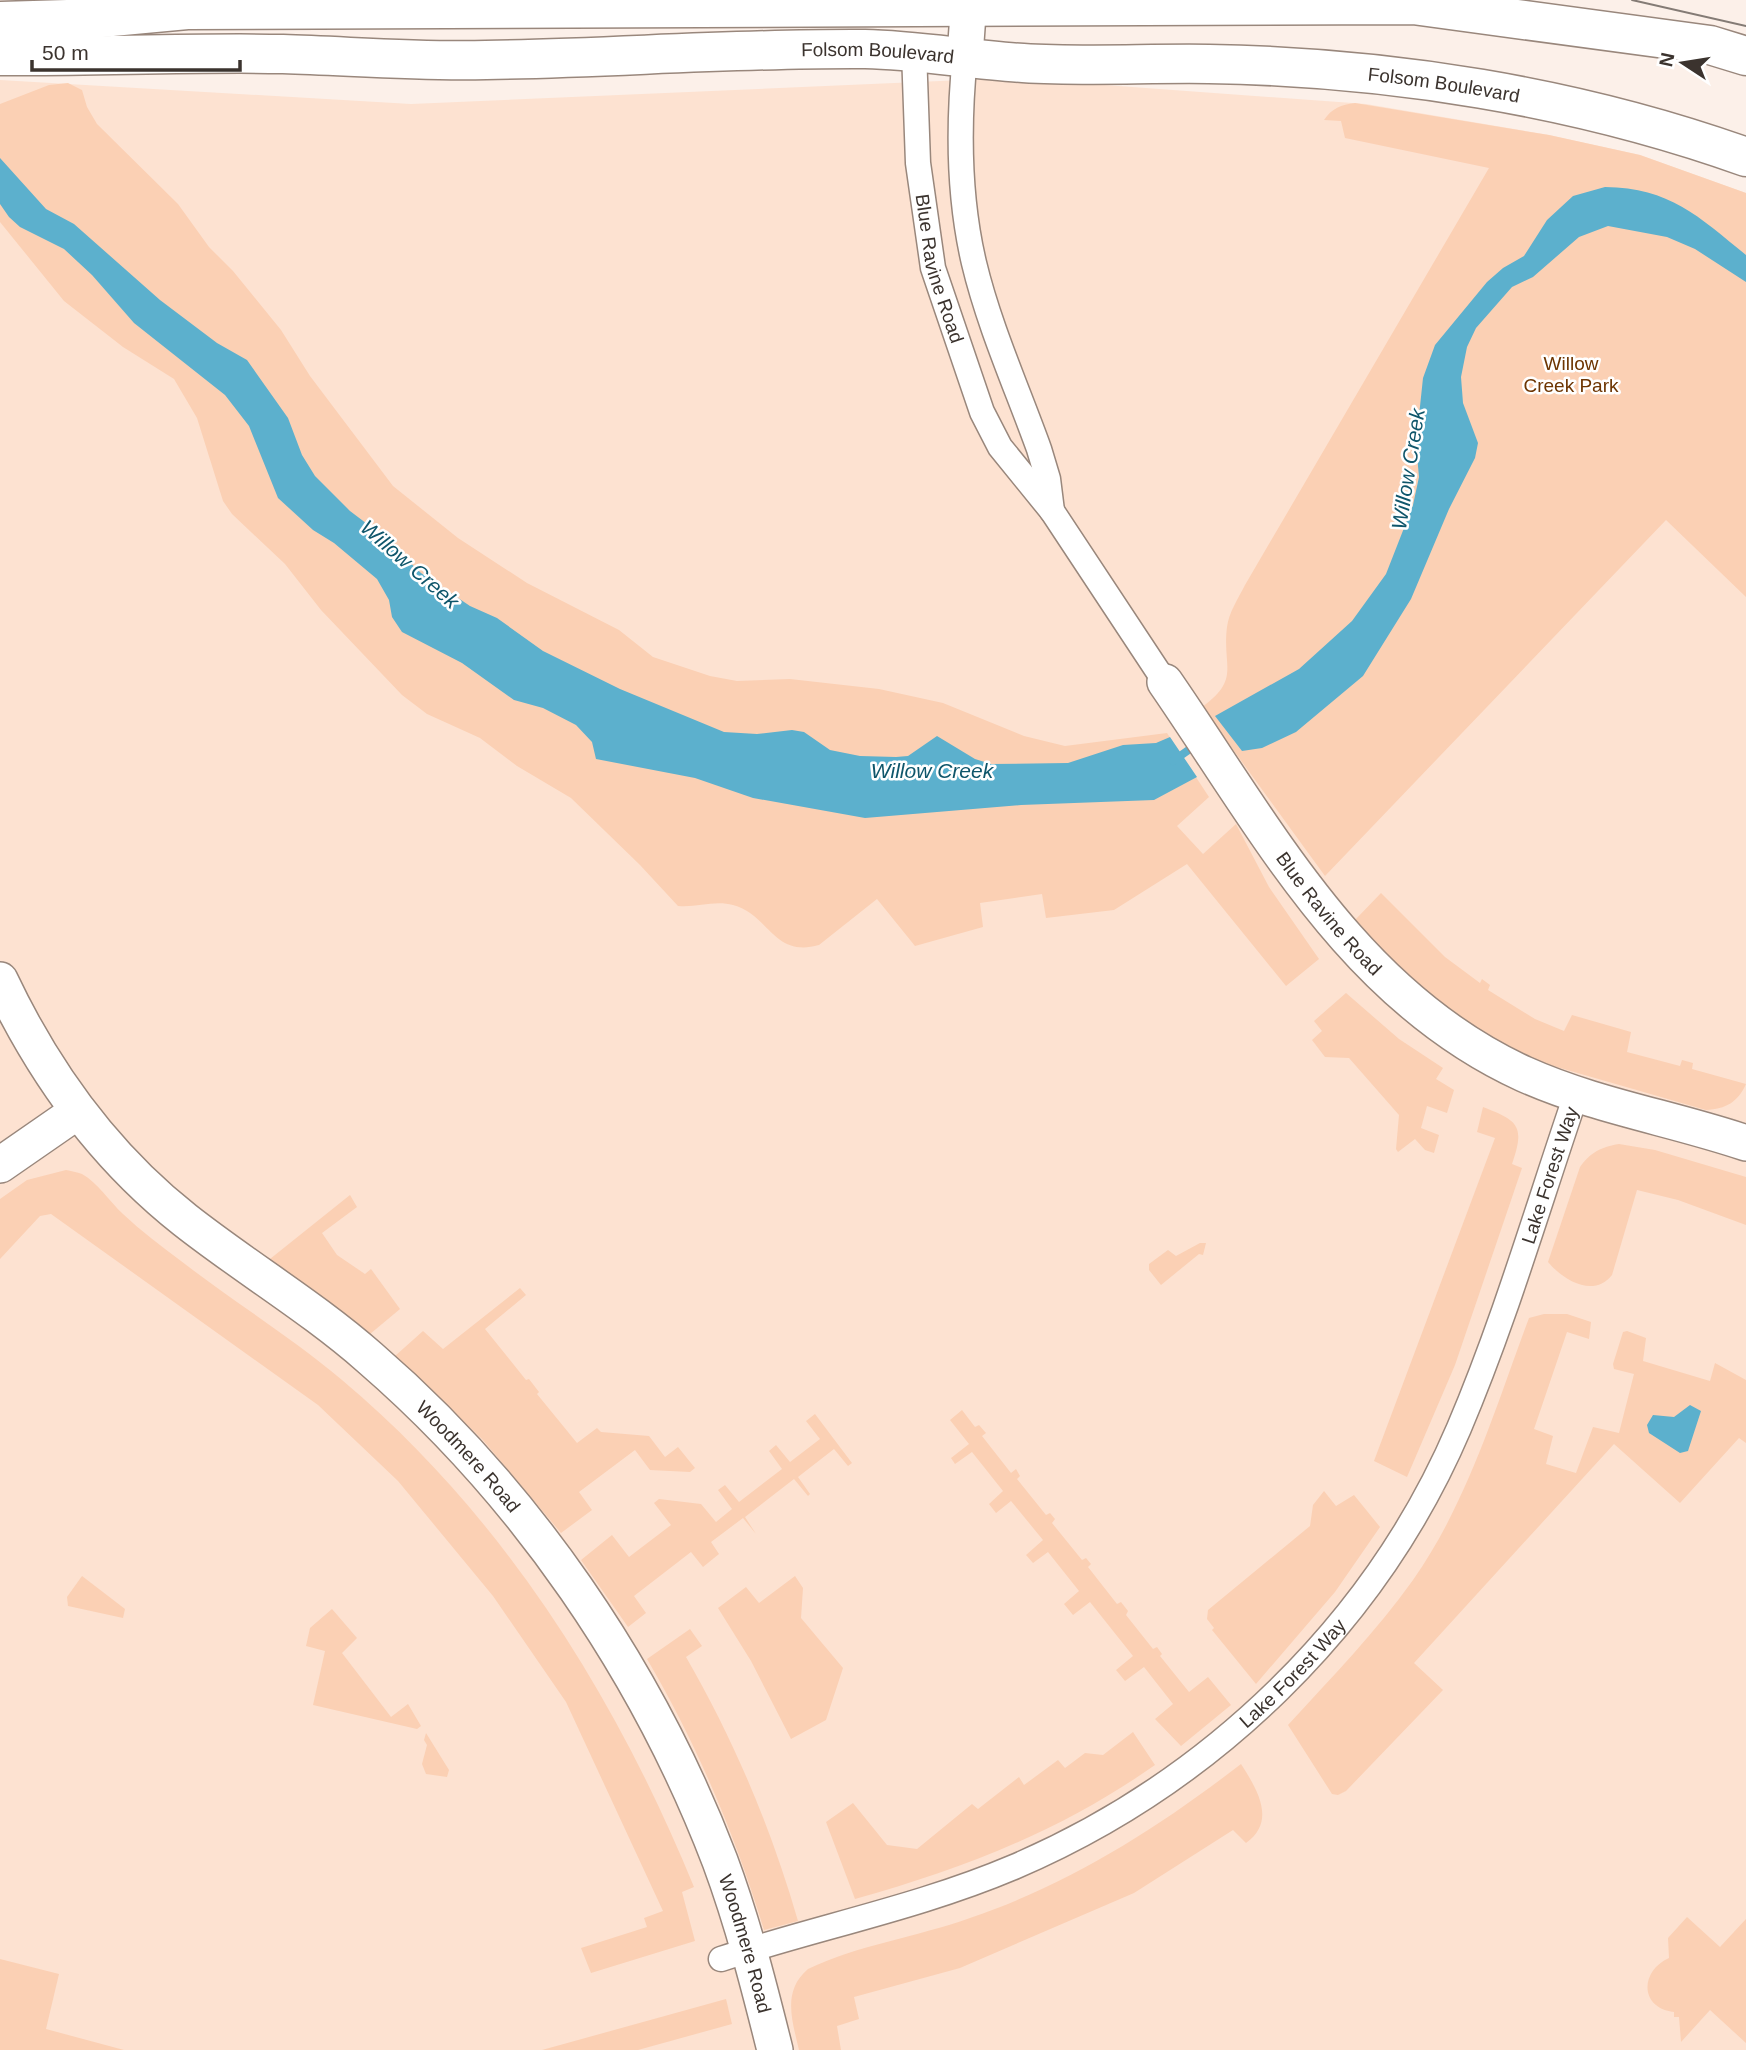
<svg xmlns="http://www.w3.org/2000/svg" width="1746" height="2050" font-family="Arial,sans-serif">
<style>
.built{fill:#fde2d1}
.green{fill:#fbd0b4}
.water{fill:#5cb0cd}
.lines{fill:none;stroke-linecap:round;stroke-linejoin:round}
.stream{stroke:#5cb0cd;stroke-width:8}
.street-casing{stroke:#99877c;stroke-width:27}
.secondary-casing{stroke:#99877c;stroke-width:38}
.primary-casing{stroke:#99877c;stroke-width:41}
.street{stroke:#fff;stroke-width:24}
.secondary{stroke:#fff;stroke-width:35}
.primary{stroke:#fff;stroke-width:38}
.tram{stroke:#847b75;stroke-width:2}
.labels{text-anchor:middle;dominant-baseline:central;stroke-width:5;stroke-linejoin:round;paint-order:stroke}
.street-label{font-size:19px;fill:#3b332e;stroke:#fff}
.park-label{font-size:19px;fill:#6d3502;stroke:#fff}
.water-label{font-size:21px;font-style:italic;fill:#0f566b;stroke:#fff}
</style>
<rect width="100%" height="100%" fill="#fcf0e9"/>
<polygon class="built" points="1009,78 1366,104 1549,135 1640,155 1746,193 1746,2050 0,2050 0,80 411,104"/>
<g class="green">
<path d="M68 83 82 90 87 107 97 124 178 204 209 247 233 271 281 330 310 376 393 486 458 538 527 583 619 630 653 657 710 676 737 681 790 679 879 689 943 703 1024 736 1065 746 1167 733 1209 797 1177 826 1203 854 1236 824 1269 887 1319 959 1286 986 1187 864 1114 910 1046 918 1042 894 980 903 983 927 915 946 877 899 819 945C773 958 769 914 733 905 714 900 696 908 678 906L640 865 571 798 517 766 480 738 427 714 402 695 321 610 285 564 232 514 223 501 197 418 174 379 123 347 64 301 0 222V104L49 85Z"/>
<path d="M1355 103 1549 135 1640 155 1746 193V597L1666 520 1325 876 1202 707C1241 679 1222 667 1227 627 1229 612 1238 599 1245 585L1489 168 1345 138 1341 121 1324 120C1332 108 1341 105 1355 103Z"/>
<path d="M1381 893 1445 957 1480 983 1482 979 1490 985 1488 990 1535 1019 1564 1031 1572 1015 1631 1032 1627 1052 1680 1066 1682 1060 1693 1063 1692 1069 1746 1084C1738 1102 1726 1109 1706 1110L1536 1061 1466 1022 1393 965 1355 920Z"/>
<polygon points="1346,993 1399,1039 1443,1068 1436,1079 1454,1090 1447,1113 1427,1106 1421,1128 1439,1135 1434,1153 1425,1150 1415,1139 1398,1152 1396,1149 1399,1115 1349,1058 1325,1057 1312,1040 1322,1031 1314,1021"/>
<path d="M1483 1107C1519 1121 1525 1126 1512 1164L1522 1168 1455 1365 1407 1477 1374 1461 1495 1138 1477 1132Z"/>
<path d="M1619 1144 1655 1150 1746 1177V1225L1678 1200 1637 1190 1612 1275C1594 1298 1564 1281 1548 1262L1580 1167C1591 1152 1601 1147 1619 1144Z"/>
<path d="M66 1170C71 1171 77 1172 82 1174 97 1182 110 1202 123 1214 141 1231 161 1246 181 1261 234 1302 291 1337 342 1380 502 1514 616 1696 694 1887L682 1892 695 1941 591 1973 581 1948 647 1927 644 1918 663 1911 566 1702 493 1596 398 1481 318 1405 51 1214 40 1216 0 1259V1199L27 1180Z"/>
<polygon points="350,1195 357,1207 322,1233 337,1255 365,1274 371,1269 400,1309 370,1334 270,1259"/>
<polygon points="1200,1243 1206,1243 1203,1255 1199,1254 1161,1285 1149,1270 1149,1264 1168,1250 1176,1256"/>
<polygon points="520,1288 526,1295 485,1329 526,1380 529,1379 539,1392 537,1394 577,1443 597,1428 601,1432 649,1436 665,1457 678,1447 695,1468 690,1472 650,1470 635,1450 579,1492 592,1510 561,1533 482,1439 395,1356 423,1331 443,1349"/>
<path d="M1544 1314H1567L1591 1322 1589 1339 1567 1332 1534 1429 1553 1436 1546 1464 1576 1473 1593 1427 1619 1433 1634 1374 1614 1369 1613 1364 1623 1332 1627 1331 1646 1338 1643 1361 1710 1381 1715 1363 1746 1380V1443L1739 1438 1680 1503 1614 1444 1414 1663 1443 1690 1346 1791 1338 1795 1332 1794 1288 1725C1331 1678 1376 1632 1413 1580 1468 1502 1496 1406 1529 1318Z"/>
<polygon points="962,1410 975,1427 979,1425 986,1433 982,1436 1011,1473 1016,1469 1020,1476 1017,1479 1046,1515 1050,1513 1055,1519 1052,1523 1082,1560 1086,1558 1091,1564 1088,1567 1117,1604 1121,1602 1128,1611 1126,1615 1153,1649 1157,1647 1162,1654 1160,1656 1189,1692 1208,1677 1231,1705 1181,1746 1155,1719 1173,1704 1144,1667 1125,1681 1116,1670 1133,1656 1090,1602 1073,1615 1064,1604 1079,1591 1048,1552 1033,1563 1026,1555 1043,1540 1011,1501 996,1513 989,1504 1003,1491 972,1452 955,1464 951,1458 969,1444 950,1420"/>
<polygon points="815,1414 852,1463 848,1466 834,1449 798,1477 810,1494 808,1496 794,1479 745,1517 756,1534 743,1518 711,1542 719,1554 703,1567 691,1552 634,1596 646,1613 628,1627 581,1560 612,1535 629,1557 671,1525 654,1503 659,1499 701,1504 716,1522 732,1509 718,1490 725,1485 739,1502 782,1469 769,1451 776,1445 790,1462 820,1439 806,1421"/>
<polygon points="1324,1491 1336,1506 1354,1495 1380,1527 1335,1592 1256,1684 1212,1630 1214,1628 1207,1619 1208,1610 1310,1526 1313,1505"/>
<polygon points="82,1576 125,1609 123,1618 68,1606 67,1597"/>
<polygon points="795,1576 803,1588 801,1618 843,1668 826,1720 791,1739 751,1661 718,1608 746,1587 759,1603"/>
<polygon points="332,1609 357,1638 342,1653 391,1717 408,1704 421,1726 417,1729 313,1705 325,1651 306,1646 310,1628"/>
<path d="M690 1629 702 1646 686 1657C735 1742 771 1828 798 1921L764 1930C736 1837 697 1744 647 1659Z"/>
<path d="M1133 1732 1155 1765C1063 1830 963 1869 855 1899L826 1822 853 1803 887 1845 917 1849 972 1804 978 1809 1019 1777 1024 1785 1058 1760 1065 1768 1085 1753 1103 1755Z"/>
<polygon points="426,1733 449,1770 447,1777 426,1774 422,1764 427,1745 424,1740"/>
<path d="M1241 1764C1257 1789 1277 1821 1246 1843L1233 1830 1134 1893 960 1968 854 1997 859 2019 837 2026 841 2050H799C792 2020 782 1991 808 1969 858 1945 917 1937 970 1918 1070 1884 1158 1828 1241 1764Z"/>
<path d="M1687 1917 1720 1947 1746 1919V2043L1710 2010 1681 2042 1679 2017H1674V2012C1639 2008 1640 1971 1669 1958L1668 1938Z"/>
<polygon points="0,1959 59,1974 46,2029 124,2050 0,2050"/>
<polygon points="726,1999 732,2024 638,2050 542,2050"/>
</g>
<g class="water">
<polygon points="0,158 46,209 74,224 160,300 217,343 247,360 288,418 302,455 315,476 350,511 379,533 421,573 470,606 497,618 543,651 620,689 724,732 757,734 792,730 804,732 830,750 860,756 896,757 908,756 937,736 975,759 991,764 1068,763 1123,745 1156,743 1170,737 1197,777 1154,800 1021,805 865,818 753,798 695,778 596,759 592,742 576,725 543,708 514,700 462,663 402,632 392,617 389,600 377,579 334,543 313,530 278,498 249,426 225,395 134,323 92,275 64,249 20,227 9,217 0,204"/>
<path d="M1605 187C1670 188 1698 216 1746 255V282L1695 249 1667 237 1608 226 1579 237 1533 277 1512 287 1476 328 1467 347 1461 377 1463 403 1478 443 1475 458 1449 509 1411 599 1363 676 1296 732 1262 748 1242 751 1215 716 1299 669 1352 621 1386 574 1413 505 1419 477 1416 444 1423 378 1435 345 1487 282 1503 268 1524 256 1547 220 1573 196Z"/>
<polygon points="1690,1405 1701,1411 1688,1451 1680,1453 1649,1433 1647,1425 1653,1415 1674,1417"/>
</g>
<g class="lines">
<polyline class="stream" points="1173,761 1197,744"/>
<defs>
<g id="street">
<path id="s1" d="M914 51 918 163 933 268 982 412 1000 447 1052 511 1165 682"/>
<path d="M965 56C958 125 958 195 974 263 989 326 1017 388 1039 449L1048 479 1052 511"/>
<path id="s2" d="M721 1959C818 1927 920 1907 1014 1867 1210 1783 1375 1625 1459 1428 1505 1320 1538 1206 1576 1095"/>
</g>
<g id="secondary">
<polyline points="965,56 969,0"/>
<path id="s3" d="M1165 682C1267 830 1353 996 1524 1074 1595 1106 1672 1118 1746 1143"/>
<path id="s4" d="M0 980C44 1073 104 1156 185 1220 246 1268 312 1307 370 1358 525 1492 647 1670 720 1861 743 1923 759 1986 775 2050"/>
<polyline points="0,1165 78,1111"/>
</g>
<g id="primary">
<polyline points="0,21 101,18 187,10 1413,5 1710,45 1746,56"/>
<path id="s5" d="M0 56C94 57 189 52 283 54 350 56 418 62 486 60 612 58 738 48 865 49 918 50 970 60 1023 63 1085 67 1147 63 1209 64 1389 67 1575 96 1746 157"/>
</g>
</defs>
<use href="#street" class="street-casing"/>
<use href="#secondary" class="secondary-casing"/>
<use href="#primary" class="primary-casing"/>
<use href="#street" class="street"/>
<use href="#secondary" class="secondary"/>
<use href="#primary" class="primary"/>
<polyline class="tram" points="1632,0 1746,26"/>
</g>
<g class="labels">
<g class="street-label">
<text stroke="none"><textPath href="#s5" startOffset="878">Folsom Boulevard</textPath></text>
<text stroke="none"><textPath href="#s5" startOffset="1446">Folsom Boulevard</textPath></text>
<text stroke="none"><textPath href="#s1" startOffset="220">Blue Ravine Road</textPath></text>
<text stroke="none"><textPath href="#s3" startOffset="284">Blue Ravine Road</textPath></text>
<text stroke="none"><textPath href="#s2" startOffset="1216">Lake Forest Way</textPath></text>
<text stroke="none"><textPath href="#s4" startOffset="676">Woodmere Road</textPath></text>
<text stroke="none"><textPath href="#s2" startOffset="649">Lake Forest Way</textPath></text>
<text stroke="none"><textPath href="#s4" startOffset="1242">Woodmere Road</textPath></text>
</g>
<g class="park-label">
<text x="1571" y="363">Willow<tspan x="1571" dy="22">Creek Park</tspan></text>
</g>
<g class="water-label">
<text transform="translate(1408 469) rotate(-81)">Willow Creek</text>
<text transform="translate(410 564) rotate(41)">Willow Creek</text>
<text x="932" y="770">Willow Creek</text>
</g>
</g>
<g transform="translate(1683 63) rotate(282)" stroke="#ffffff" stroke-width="5" paint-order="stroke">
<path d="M0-5L12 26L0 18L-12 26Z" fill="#3b332e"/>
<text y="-10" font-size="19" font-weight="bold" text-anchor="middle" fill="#3b332e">N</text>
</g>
<path d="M32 60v10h208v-10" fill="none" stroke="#3b332e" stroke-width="3.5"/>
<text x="42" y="60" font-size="21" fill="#3b332e" stroke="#ffffff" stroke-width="5" paint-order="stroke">50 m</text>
</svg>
